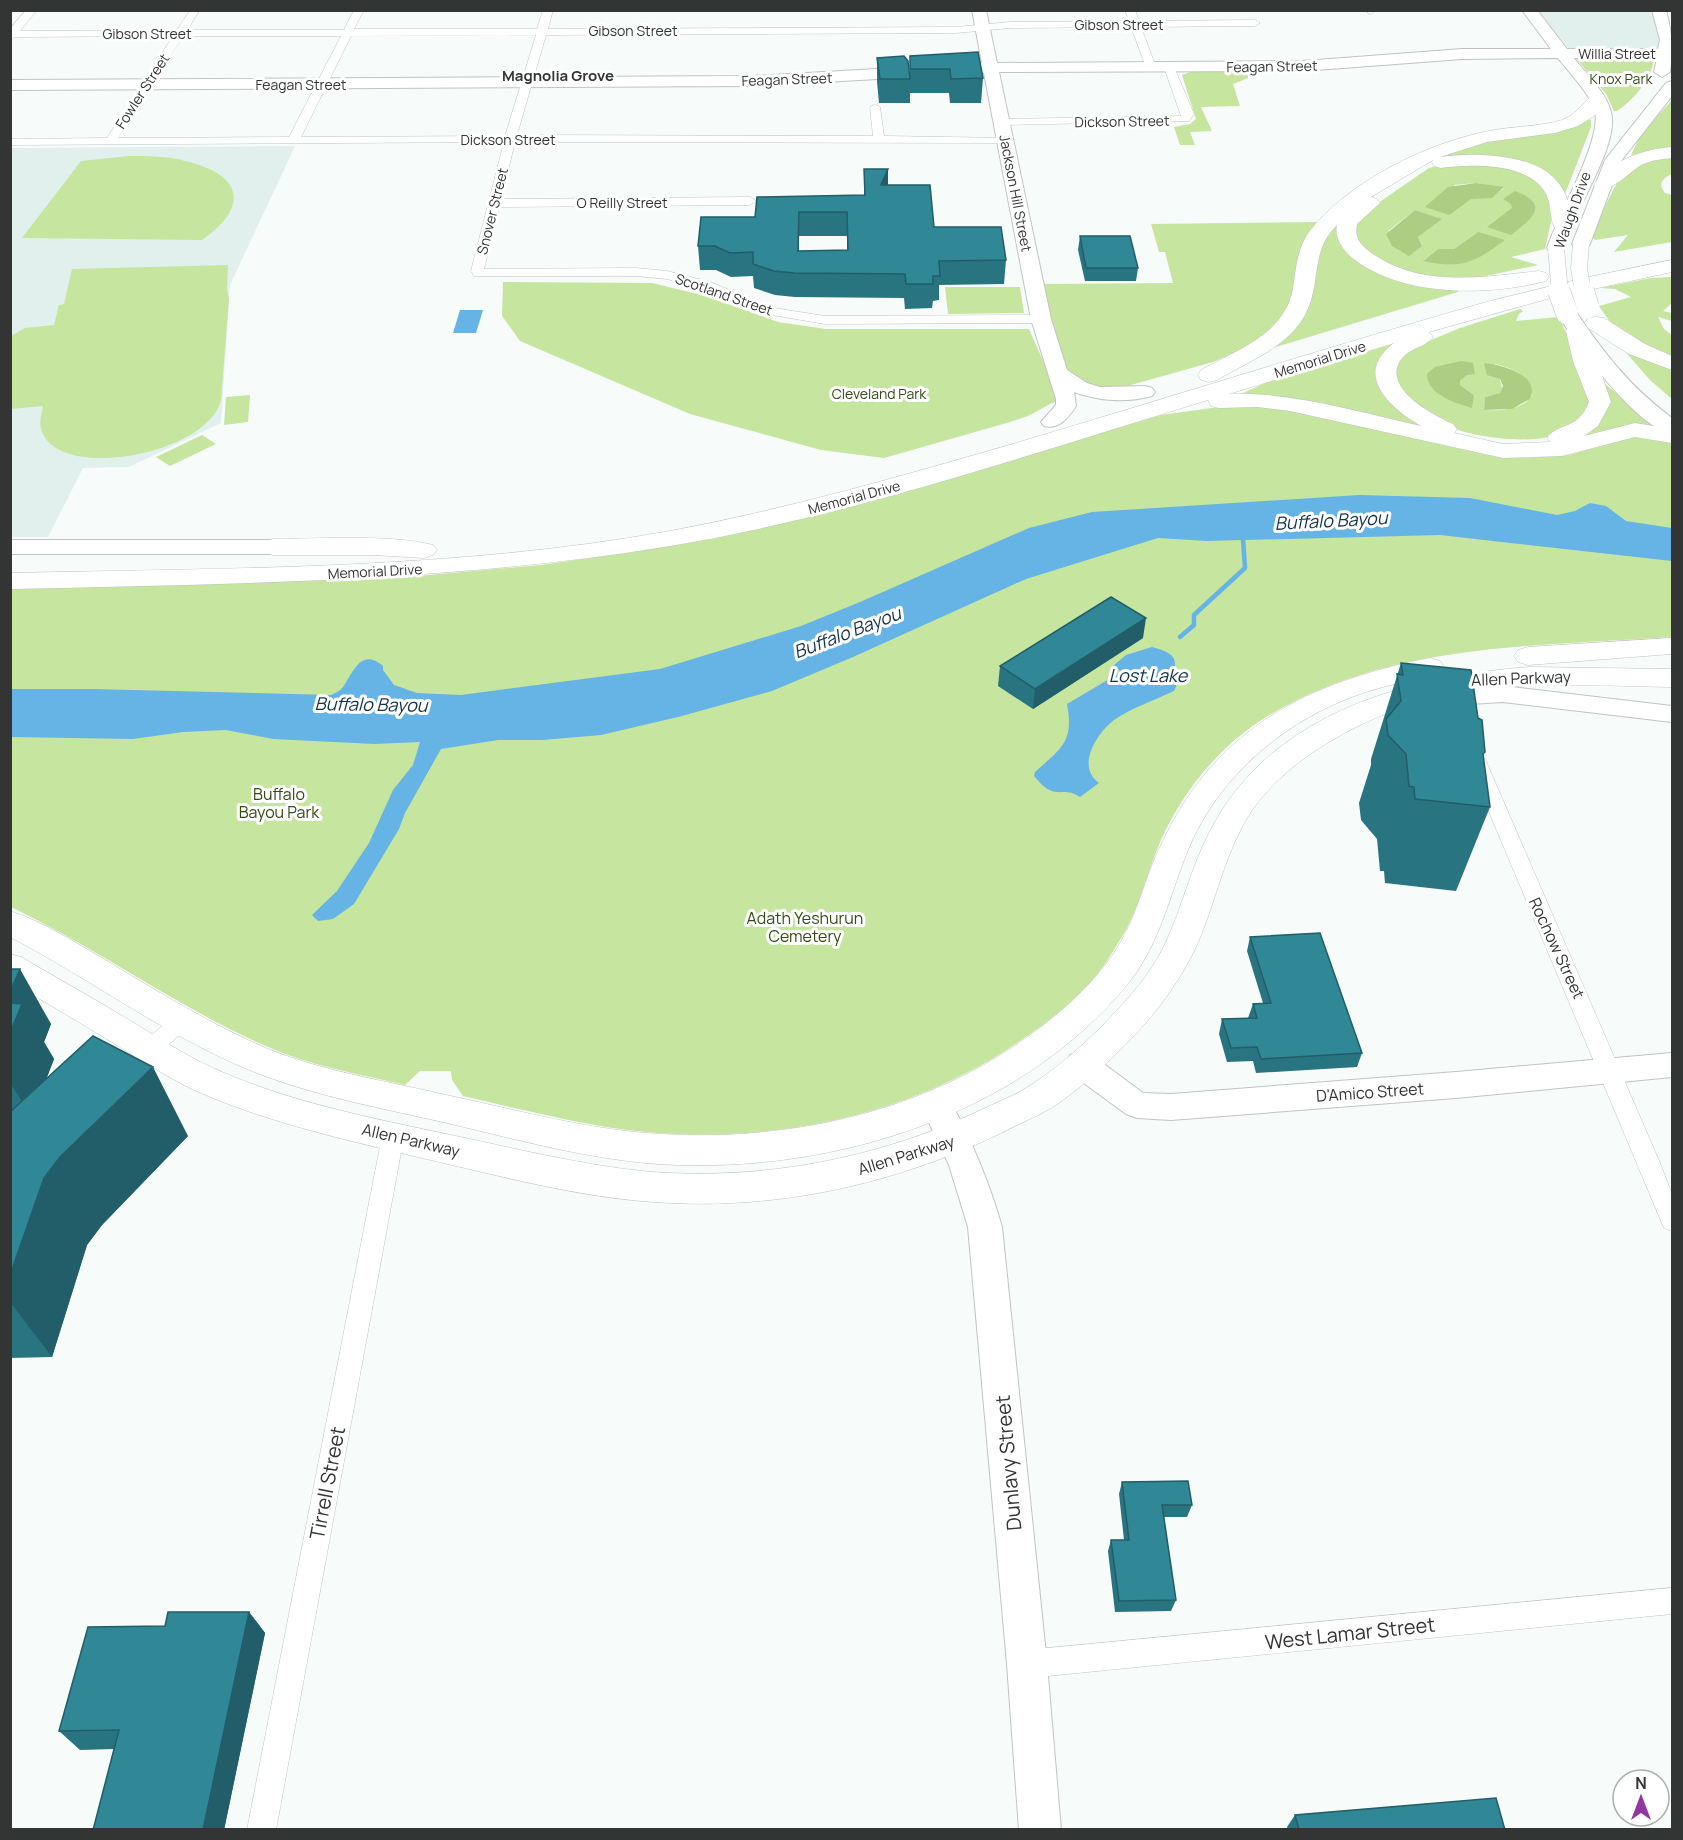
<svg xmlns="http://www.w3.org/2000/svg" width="1683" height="1840" font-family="Manrope,sans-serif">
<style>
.built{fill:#e2f0ed}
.green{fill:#c6e59f;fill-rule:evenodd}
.forest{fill:#accd82}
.water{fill:#66b3e5}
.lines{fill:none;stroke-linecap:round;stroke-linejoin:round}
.stream{stroke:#66b3e5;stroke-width:4.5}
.street-casing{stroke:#c0c4c3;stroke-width:1}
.secondary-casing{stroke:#c0c4c3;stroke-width:2}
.primary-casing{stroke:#c0c4c3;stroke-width:1}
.street{fill:#fff;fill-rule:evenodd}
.secondary{fill:#fff;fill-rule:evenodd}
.primary{fill:#fff;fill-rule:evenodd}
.secondary-bridge-far1-casing{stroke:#c0c4c3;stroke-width:17;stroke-linecap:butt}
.secondary-bridge-casing{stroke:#c0c4c3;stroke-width:23;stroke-linecap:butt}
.secondary-bridge-far1{stroke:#fff;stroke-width:16}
.secondary-bridge{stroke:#fff;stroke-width:22}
.wall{fill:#297481;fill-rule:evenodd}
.shaded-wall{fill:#225e69}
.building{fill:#308796;stroke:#225e69;stroke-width:1.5;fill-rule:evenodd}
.labels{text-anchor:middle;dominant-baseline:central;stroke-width:6;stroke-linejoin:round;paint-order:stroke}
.far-street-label{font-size:14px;fill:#333434;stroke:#fff}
.far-park-label{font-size:14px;fill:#364a15;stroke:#fff}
.far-neighbourhood-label{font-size:15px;font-weight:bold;fill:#333434;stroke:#fff}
.street-label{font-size:16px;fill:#333434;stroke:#fff}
.park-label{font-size:16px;fill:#364a15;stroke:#fff}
.water-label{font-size:18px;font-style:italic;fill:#123448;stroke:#fff}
.near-street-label{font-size:20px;fill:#333434;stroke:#fff}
</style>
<rect width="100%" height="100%" fill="#f7fbfa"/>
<g class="built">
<polygon points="1538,11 1652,11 1659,35 1658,49 1569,49"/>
<polygon points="295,146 230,285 221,423 129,467 83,468 48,537 11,537 10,148"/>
</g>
<g class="green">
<path d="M1575 57H1649L1654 59C1652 78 1633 101 1617 111H1614L1606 94Z"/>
<polygon points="1248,69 1252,71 1248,72 1248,78 1233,84 1240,106 1201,107 1212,131 1190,132 1195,145 1180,145 1174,127 1190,124 1196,119 1182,75 1193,71"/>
<polygon points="1672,100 1672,150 1631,155 1641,134"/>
<path d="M1587 119 1591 120V127L1565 194 1549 179 1512 162 1476 157H1447L1418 166 1349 213C1340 222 1338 231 1343 242 1356 268 1396 280 1423 284 1435 286 1448 286 1459 289L1458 292 1253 354 1273 343 1299 324 1309 293 1315 252 1333 225 1350 210 1416 165 1446 151 1495 137 1570 127Z"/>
<path d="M1665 155H1672V174C1662 178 1658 184 1665 193L1672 195V242L1614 252 1628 235 1595 240 1592 236C1597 224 1619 173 1629 166 1638 160 1654 158 1665 155Z"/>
<path d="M129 156C148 156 167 156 185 161 242 174 251 206 202 240L22 238 81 161Z"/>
<path d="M1453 162 1516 169 1546 186 1553 213 1545 249 1511 257 1538 265 1462 281 1402 273 1356 244 1354 223 1362 214 1429 168ZM1476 183 1504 188 1492 197 1471 199 1454 185ZM1415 210 1441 219 1418 237 1422 246 1388 231ZM1478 232 1453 264 1424 260 1438 249H1454Z"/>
<polygon points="1320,222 1296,299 1278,328 1240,350 1213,362 1113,390 1092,388 1069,374 1052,328 1044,284 1173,283 1165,252 1159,252 1151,224"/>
<path d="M228 265 227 289 229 299 221 400C208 455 56 483 41 429 39 421 42 413 43 406L11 409V336L25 328 54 325 59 305 64 304 72 269Z"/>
<path d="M1672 277V303L1663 311 1672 313V321L1658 317 1664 329 1672 335V361C1639 349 1618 337 1599 306L1631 297 1615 289 1600 288 1651 278Z"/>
<polygon points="503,282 652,283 706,296 778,322 826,329 1029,329 1060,399 1028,416 1010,422 884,458 821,450 690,414 520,341 502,316"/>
<polygon points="945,287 1020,287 1024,313 948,314"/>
<path d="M1520 309 1523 311 1519 314 1516 321 1559 317 1588 382 1593 408C1585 415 1577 424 1568 430 1542 446 1481 439 1453 428 1434 420 1415 404 1398 393L1393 365 1412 348 1460 328ZM1473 363 1467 375 1460 381V385L1474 395 1443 397 1429 382ZM1495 364C1516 370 1526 372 1532 395 1524 410 1500 411 1484 410L1485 397 1500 393 1502 389 1500 379 1493 376Z"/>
<polygon points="1393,344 1395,345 1380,367 1437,430 1508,445 1536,445 1573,438 1604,383 1656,427 1559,444 1512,448 1239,395 1276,378"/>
<polygon points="1622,348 1672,367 1672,399 1650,380"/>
<polygon points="250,395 248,422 224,425 226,397"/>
<path d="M1258 406 1305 413 1452 447 1504 457 1526 458 1569 455 1633 437 1672 443V637C1531 647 1383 642 1260 721 1217 749 1182 793 1161 840 1149 868 1142 898 1128 926 1123 936 1116 946 1110 956 1087 995 1042 1027 1005 1051 887 1126 733 1150 595 1125 551 1117 507 1106 463 1096L452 1080 451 1071H420L405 1085C359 1074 311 1066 268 1047 178 1008 99 949 11 907L10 585 395 578 541 565 625 553 761 528 848 507 1161 415 1219 407Z"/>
<polygon points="202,435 216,444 170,466 156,457"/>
</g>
<g class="forest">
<polygon points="1476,183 1504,187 1492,198 1471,199 1449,215 1425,207 1448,187"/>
<path d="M1515 191C1552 205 1531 219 1511 235L1487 227 1512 208 1511 204 1503 199Z"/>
<polygon points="1415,210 1442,219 1418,237 1422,246 1409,256 1392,246 1386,234"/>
<path d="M1478 232 1505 240C1474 263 1462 269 1423 261L1438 249H1454Z"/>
<path d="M1461 361 1473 363 1475 374 1467 375 1460 381V385L1474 395 1472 408C1456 403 1427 395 1427 374L1435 367Z"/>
<path d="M1484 363C1501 365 1541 374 1530 399L1512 409 1484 410 1485 397 1500 393 1503 386 1500 379 1487 375Z"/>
</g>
<g class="water">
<polygon points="460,310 483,310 476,333 453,333"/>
<path d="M1359 495 1470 498 1557 515 1575 511 1590 503 1606 506 1626 521 1672 528V561L1440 535 1207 541 1158 538 1026 579 853 657 772 691 678 717 601 735 542 740H498L441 749 405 813 399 829 354 904 333 919 318 921 312 915 337 891 369 843 393 790 413 765 420 742 375 744 273 739 226 730 183 732 133 739 11 737V689H92L331 695C335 693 340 691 343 687 353 673 361 647 383 666V670L394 685 417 693 461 695 660 669 801 626 860 602 1029 528 1092 512Z"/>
<path d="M1152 647C1181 655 1174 659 1176 687L1174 691C1155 700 1131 708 1114 720 1096 734 1076 767 1099 783L1080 797C1060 784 1057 804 1034 776L1035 772C1062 748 1074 742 1067 704L1121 672 1114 665 1126 655Z"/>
</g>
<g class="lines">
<polyline class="stream" points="1180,637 1194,625 1194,615 1245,568 1243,539 1246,533"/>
<defs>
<g id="street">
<path d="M26 10H37L20 31 177 30 190 10H200L187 30H344L354 10H364L354 29H537L543 10H553L548 29 956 27 1010 22 1129 21 1125 10H1135L1139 21 1255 20 1260 23 1255 26 1141 27 1156 67 1151 70 1146 67 1131 27 1010 28 956 33 546 35 517 135 873 136 870 107 875 104 880 107 884 136 1009 138 1011 140 1005 143 515 142 501 199 750 197 756 201 750 205 499 207 484 269 636 268 667 271 710 282 774 308 825 316 1041 315 1048 319 1041 323 825 324 766 314 700 288 667 279 636 276H474L471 271 504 142 10 145V139L107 138 173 36 15 37 10 39V29ZM536 35 505 136 301 137 351 36ZM183 36H341L289 137 118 138Z"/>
<polygon points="1365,10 1375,10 1375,11 1370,14"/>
<polygon points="1169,64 1174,67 1194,114 1189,121 1002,125 996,122 1002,119 1181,116 1164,67"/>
<polygon points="1477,755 1483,757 1486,761 1660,1163 1672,1194 1672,1231 1664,1228 1661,1221 1492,819 1468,761 1471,757"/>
<polygon points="182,1013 189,1015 192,1021 189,1027 148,1062 141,1064 134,1062 131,1056 134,1050 175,1015"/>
<polygon points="393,1127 401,1130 404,1136 276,1830 247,1830 382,1136 385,1130"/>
<polygon points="1672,1588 1672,1614 1027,1678 1017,1674 1013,1664 1017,1654 1027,1650"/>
</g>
<g id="secondary">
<path d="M972 10H986L997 63 1303 61 1462 49H1551L1522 10H1537L1567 49H1658L1660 40 1652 10H1666C1672 32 1673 50 1670 72L1662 77 1654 72 1657 58H1574C1586 74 1606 92 1611 112 1619 141 1583 197 1572 226 1569 234 1568 244 1562 252H1550L1547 248C1557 217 1602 140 1595 112 1590 93 1570 74 1558 58L1462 59 1303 71 999 72 1051 319 1067 370 1087 383 1100 387 1145 386 1152 388 1155 392 1152 396C1127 403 1098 401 1074 392L1076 406C1068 418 1059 430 1044 426L1041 422 1056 405V399L1031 319 984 73 752 86 10 90V80L752 76 982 63Z"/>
<polygon points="1672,81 1672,96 1621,161 1590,244 1587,248 1575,248 1572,244 1605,160 1666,83"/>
<path d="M1567 307 1574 309C1605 354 1628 385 1672 418V434C1636 427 1576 345 1557 313L1560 309Z"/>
<polygon points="10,540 273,540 281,542 284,547 281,552 273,554 10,554"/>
<polygon points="1503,686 1672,706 1672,722 1503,702 1436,706 1427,704 1423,698 1427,692 1436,690"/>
<polygon points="1081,1052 1092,1055 1143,1093 1171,1094 1456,1072 1672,1053 1672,1077 1456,1098 1171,1120 1137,1118 1126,1114 1070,1073 1066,1064 1070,1055"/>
<path d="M937 1093 948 1097C971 1139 989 1181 1002 1227L1047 1664 1061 1830H1019L1007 1664 968 1227 949 1165 921 1106 926 1097Z"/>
</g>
<g id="primary">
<path d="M1597 94 1603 95 1606 99 1594 116 1578 126 1555 133 1487 142 1440 157C1472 152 1531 153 1555 179 1568 192 1570 209 1573 226L1570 230H1556C1549 220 1552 205 1546 194 1530 162 1470 164 1441 168L1434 166 1432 162 1433 160 1371 197 1377 199 1380 203 1357 224C1354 238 1361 246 1373 254 1422 288 1483 277 1539 271L1546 273 1549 277 1546 281C1488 296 1404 297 1355 260 1344 252 1334 239 1337 225 1309 252 1322 284 1305 315 1288 347 1247 362 1217 380L1209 382 1201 380 1198 375 1201 370C1238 349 1284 335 1293 289 1296 269 1297 249 1309 232 1349 181 1427 143 1489 131 1513 126 1539 127 1562 120 1579 114 1585 97 1597 94Z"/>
<path d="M1672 147V158C1662 159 1653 160 1643 164 1628 172 1614 192 1596 188L1594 184C1611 160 1644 149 1672 147Z"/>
<path d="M1672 260V272L1547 299 1429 332 1433 337C1426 347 1410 348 1402 358 1379 387 1433 415 1453 424L1457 429 1454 433 1503 444 1550 442 1547 438C1558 422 1578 431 1589 402L1573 361 1566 331 1569 326 1577 325 1585 326 1611 402 1598 426 1584 436 1635 423 1672 429V443L1635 437 1562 456 1503 458 1290 411 1257 407 1219 408 1211 406 1208 400C1030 454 848 517 664 547 448 582 229 584 10 589V573C230 568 454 570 670 531 788 509 902 476 1016 443 1174 396 1332 346 1490 301L1584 278ZM1394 343C1352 374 1390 408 1421 426 1358 412 1294 392 1229 394Z"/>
<polygon points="1596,317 1604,318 1645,344 1672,356 1672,370 1629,354 1588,328 1585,323 1588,318"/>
<path d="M273 539C320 539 389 534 433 545L437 550 433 555 424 558 373 555H273L264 552 260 547 264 542Z"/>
<polygon points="1672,638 1672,654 1528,665 1518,662 1514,656 1518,650 1528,647"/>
<path d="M1430 658 1440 661 1444 667 1440 673C1415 680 1390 684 1366 692 1289 717 1219 774 1188 850 1170 894 1160 943 1130 981 1021 1117 828 1175 658 1164 588 1159 519 1140 451 1124 382 1108 312 1096 247 1069 163 1034 91 979 10 937V911C44 922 76 943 107 961 160 993 212 1025 268 1049 325 1072 387 1081 446 1095 517 1110 588 1130 660 1134 796 1142 937 1109 1045 1024 1073 1002 1101 975 1119 945 1138 914 1145 877 1161 845 1215 728 1308 682 1430 658Z"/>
<path d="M1530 667 1672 669V687C1547 685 1448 673 1334 739 1296 761 1258 792 1239 833 1223 865 1215 900 1202 933 1184 978 1154 1017 1119 1051 1099 1071 1077 1091 1053 1107 1036 1117 1018 1124 1001 1133 893 1185 774 1211 654 1202 577 1197 501 1176 426 1159 347 1140 268 1123 194 1090 165 1076 138 1058 110 1041 77 1021 44 1001 10 982V954L21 957C57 978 93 998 129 1020 156 1036 184 1055 213 1068 288 1102 371 1118 451 1135 518 1149 584 1166 652 1172 765 1180 876 1159 979 1111 997 1102 1017 1095 1034 1083 1065 1062 1095 1035 1120 1007 1138 988 1155 966 1166 942 1182 907 1191 869 1208 835 1267 714 1406 676 1530 667Z"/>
</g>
</defs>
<use href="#street" class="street-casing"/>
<use href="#secondary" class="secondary-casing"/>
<use href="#primary" class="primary-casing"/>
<use href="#street" class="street"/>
<use href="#secondary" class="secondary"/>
<use href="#primary" class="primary"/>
<defs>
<g id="secondary-bridge-far1">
<polyline points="1581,244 1579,268 1583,293"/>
<polyline points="1556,248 1560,293"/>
</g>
<g id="secondary-bridge">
<polyline points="1559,291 1567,313"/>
<polyline points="1583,291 1588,307"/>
</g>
</defs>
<use href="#secondary-bridge-far1" class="secondary-bridge-far1-casing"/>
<use href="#secondary-bridge" class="secondary-bridge-casing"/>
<use href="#secondary-bridge-far1" class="secondary-bridge-far1"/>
<use href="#secondary-bridge" class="secondary-bridge"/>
</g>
<g class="wall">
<polygon points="1316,10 1344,10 1344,12 1317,12"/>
<polygon points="910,56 983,78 981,103 950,103 949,93 910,93 910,103 879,103 877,82 877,58 910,71"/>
<path d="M864 169H888V185L934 227 1006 260 1004 284 939 285V300L933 301 932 308 905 309 904 298 795 297 775 295 754 288 753 276 731 277 716 270H700L698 246 755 217 864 195ZM799 236H847V250L799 251Z"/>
<polygon points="1080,236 1138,268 1136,281 1085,281 1078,250"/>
<polygon points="1143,638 1033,709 998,686 1000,666"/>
<polygon points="1401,663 1478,718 1490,807 1456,891 1385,883 1384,871 1380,871 1377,839 1361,820 1359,803 1371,765 1371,759"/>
<polygon points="1250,937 1362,1053 1357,1067 1256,1073 1253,1061 1227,1062 1219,1034 1222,1019 1248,1018 1253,1004 1263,1003 1247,951"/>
<polygon points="10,969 51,1024 44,1042 54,1059 46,1079 188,1136 102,1225 87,1245 52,1357 10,1358"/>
<polygon points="1122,1482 1192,1505 1187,1517 1164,1517 1176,1600 1171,1611 1115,1612 1108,1551 1111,1540 1124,1540 1119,1494"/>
<polygon points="249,1612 265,1633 224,1830 93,1830 114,1749 80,1750 59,1731 165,1626"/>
<polygon points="1295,1815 1505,1830 1288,1830 1287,1827"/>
</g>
<g class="shaded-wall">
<polygon points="888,169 888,192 881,185"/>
<polygon points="1146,618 1143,638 1033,709 1035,689"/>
<polygon points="20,969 51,1024 44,1042 54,1059 32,1117 10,1083 10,992"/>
<polygon points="153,1067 188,1136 102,1225 87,1245 52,1357 10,1302 10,1275 44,1178 60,1157"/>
<polygon points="249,1612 265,1633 224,1830 203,1830"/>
</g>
<g class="building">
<polygon points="978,52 983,78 951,79 950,69 910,69 910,56"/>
<polygon points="904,56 908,61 910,79 880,79 877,58"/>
<path d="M864 169H888L881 185H930L934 227H1001L1006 260 939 261 940 276H933V284H906L905 274 794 273 774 271 753 264V252L730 253 715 246H698L701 217H755L757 197 865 195ZM799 212H847L848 250 798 251Z"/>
<polygon points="1080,236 1130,236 1138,268 1086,268"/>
<polygon points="1111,597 1146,618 1035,689 1000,666"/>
<polygon points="1401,663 1471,670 1478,718 1482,720 1485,752 1483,754 1490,807 1415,799 1414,787 1409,786 1406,754 1388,735 1386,719 1401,701 1397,674 1403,675"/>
<polygon points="1320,933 1362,1053 1261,1059 1257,1047 1231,1048 1222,1019 1257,1018 1253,1004 1271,1003 1250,937"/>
<polygon points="10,969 20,969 10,992"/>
<polygon points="10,1003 22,1004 10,1033"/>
<polygon points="93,1036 153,1067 60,1157 44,1178 10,1275 10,1112"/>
<polygon points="1188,1481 1192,1505 1162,1505 1176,1600 1119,1601 1111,1540 1129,1540 1122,1482"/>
<polygon points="168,1612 249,1612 203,1830 93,1830 119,1730 59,1731 88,1627 165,1626"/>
<polygon points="1496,1798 1505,1830 1299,1830 1295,1815"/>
</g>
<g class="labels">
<g class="far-street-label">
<text x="1119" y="24">Gibson Street</text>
<text x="633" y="30">Gibson Street</text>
<text x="147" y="33">Gibson Street</text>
<text x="1617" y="53">Willia Street</text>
<text transform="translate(1272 66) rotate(-1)">Feagan Street</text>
<text transform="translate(787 79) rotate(-2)">Feagan Street</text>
<text x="301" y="84">Feagan Street</text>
<text transform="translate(142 91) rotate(-57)">Fowler Street</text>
<text transform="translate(1122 121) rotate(-1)">Dickson Street</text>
<text x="508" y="139">Dickson Street</text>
<text transform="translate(1016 193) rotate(79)">Jackson Hill Street</text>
<text x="622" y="202">O Reilly Street</text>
<text transform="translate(1572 210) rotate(-70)">Waugh Drive</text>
<text transform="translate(492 211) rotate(-76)">Snover Street</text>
<text transform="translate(724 294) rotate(19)">Scotland Street</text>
<text transform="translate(1320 359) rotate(-17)">Memorial Drive</text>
<text transform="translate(854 497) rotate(-15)">Memorial Drive</text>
<text transform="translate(375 571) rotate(-3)">Memorial Drive</text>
</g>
<g class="far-park-label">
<text x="1621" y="78">Knox Park</text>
<text x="879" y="393">Cleveland Park</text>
</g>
<g class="far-neighbourhood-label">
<text x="558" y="75">Magnolia Grove</text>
</g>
<g class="street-label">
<text transform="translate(1521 678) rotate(-2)">Allen Parkway</text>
<text transform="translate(1557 948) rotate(65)">Rochow Street</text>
<text transform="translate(1370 1092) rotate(-4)">D'Amico Street</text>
<text transform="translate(411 1140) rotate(13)">Allen Parkway</text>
<text transform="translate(906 1155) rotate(-17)">Allen Parkway</text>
</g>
<g class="park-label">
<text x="279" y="794">Buffalo<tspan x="279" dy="18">Bayou Park</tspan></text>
<text x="805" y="918">Adath Yeshurun<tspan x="805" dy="18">Cemetery</tspan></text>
</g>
<g class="water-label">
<text transform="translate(1331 520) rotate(-3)">Buffalo Bayou</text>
<text transform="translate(847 632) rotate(-21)">Buffalo Bayou</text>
<text x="1148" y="675">Lost Lake</text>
<text transform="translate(371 704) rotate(1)">Buffalo Bayou</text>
</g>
<g class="near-street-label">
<text transform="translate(1008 1463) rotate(-95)">Dunlavy Street</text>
<text transform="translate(327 1483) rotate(-79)">Tirrell Street</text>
<text transform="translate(1350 1633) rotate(-6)">West Lamar Street</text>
</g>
</g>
<rect width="1683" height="1840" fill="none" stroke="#333434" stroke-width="24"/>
<g transform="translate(1641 1798)"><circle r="28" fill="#ffffff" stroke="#adaeae" stroke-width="1.5"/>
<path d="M0-4.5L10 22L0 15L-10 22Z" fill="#9237a2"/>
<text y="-9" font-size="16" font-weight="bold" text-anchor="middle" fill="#333434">N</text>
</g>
</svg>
